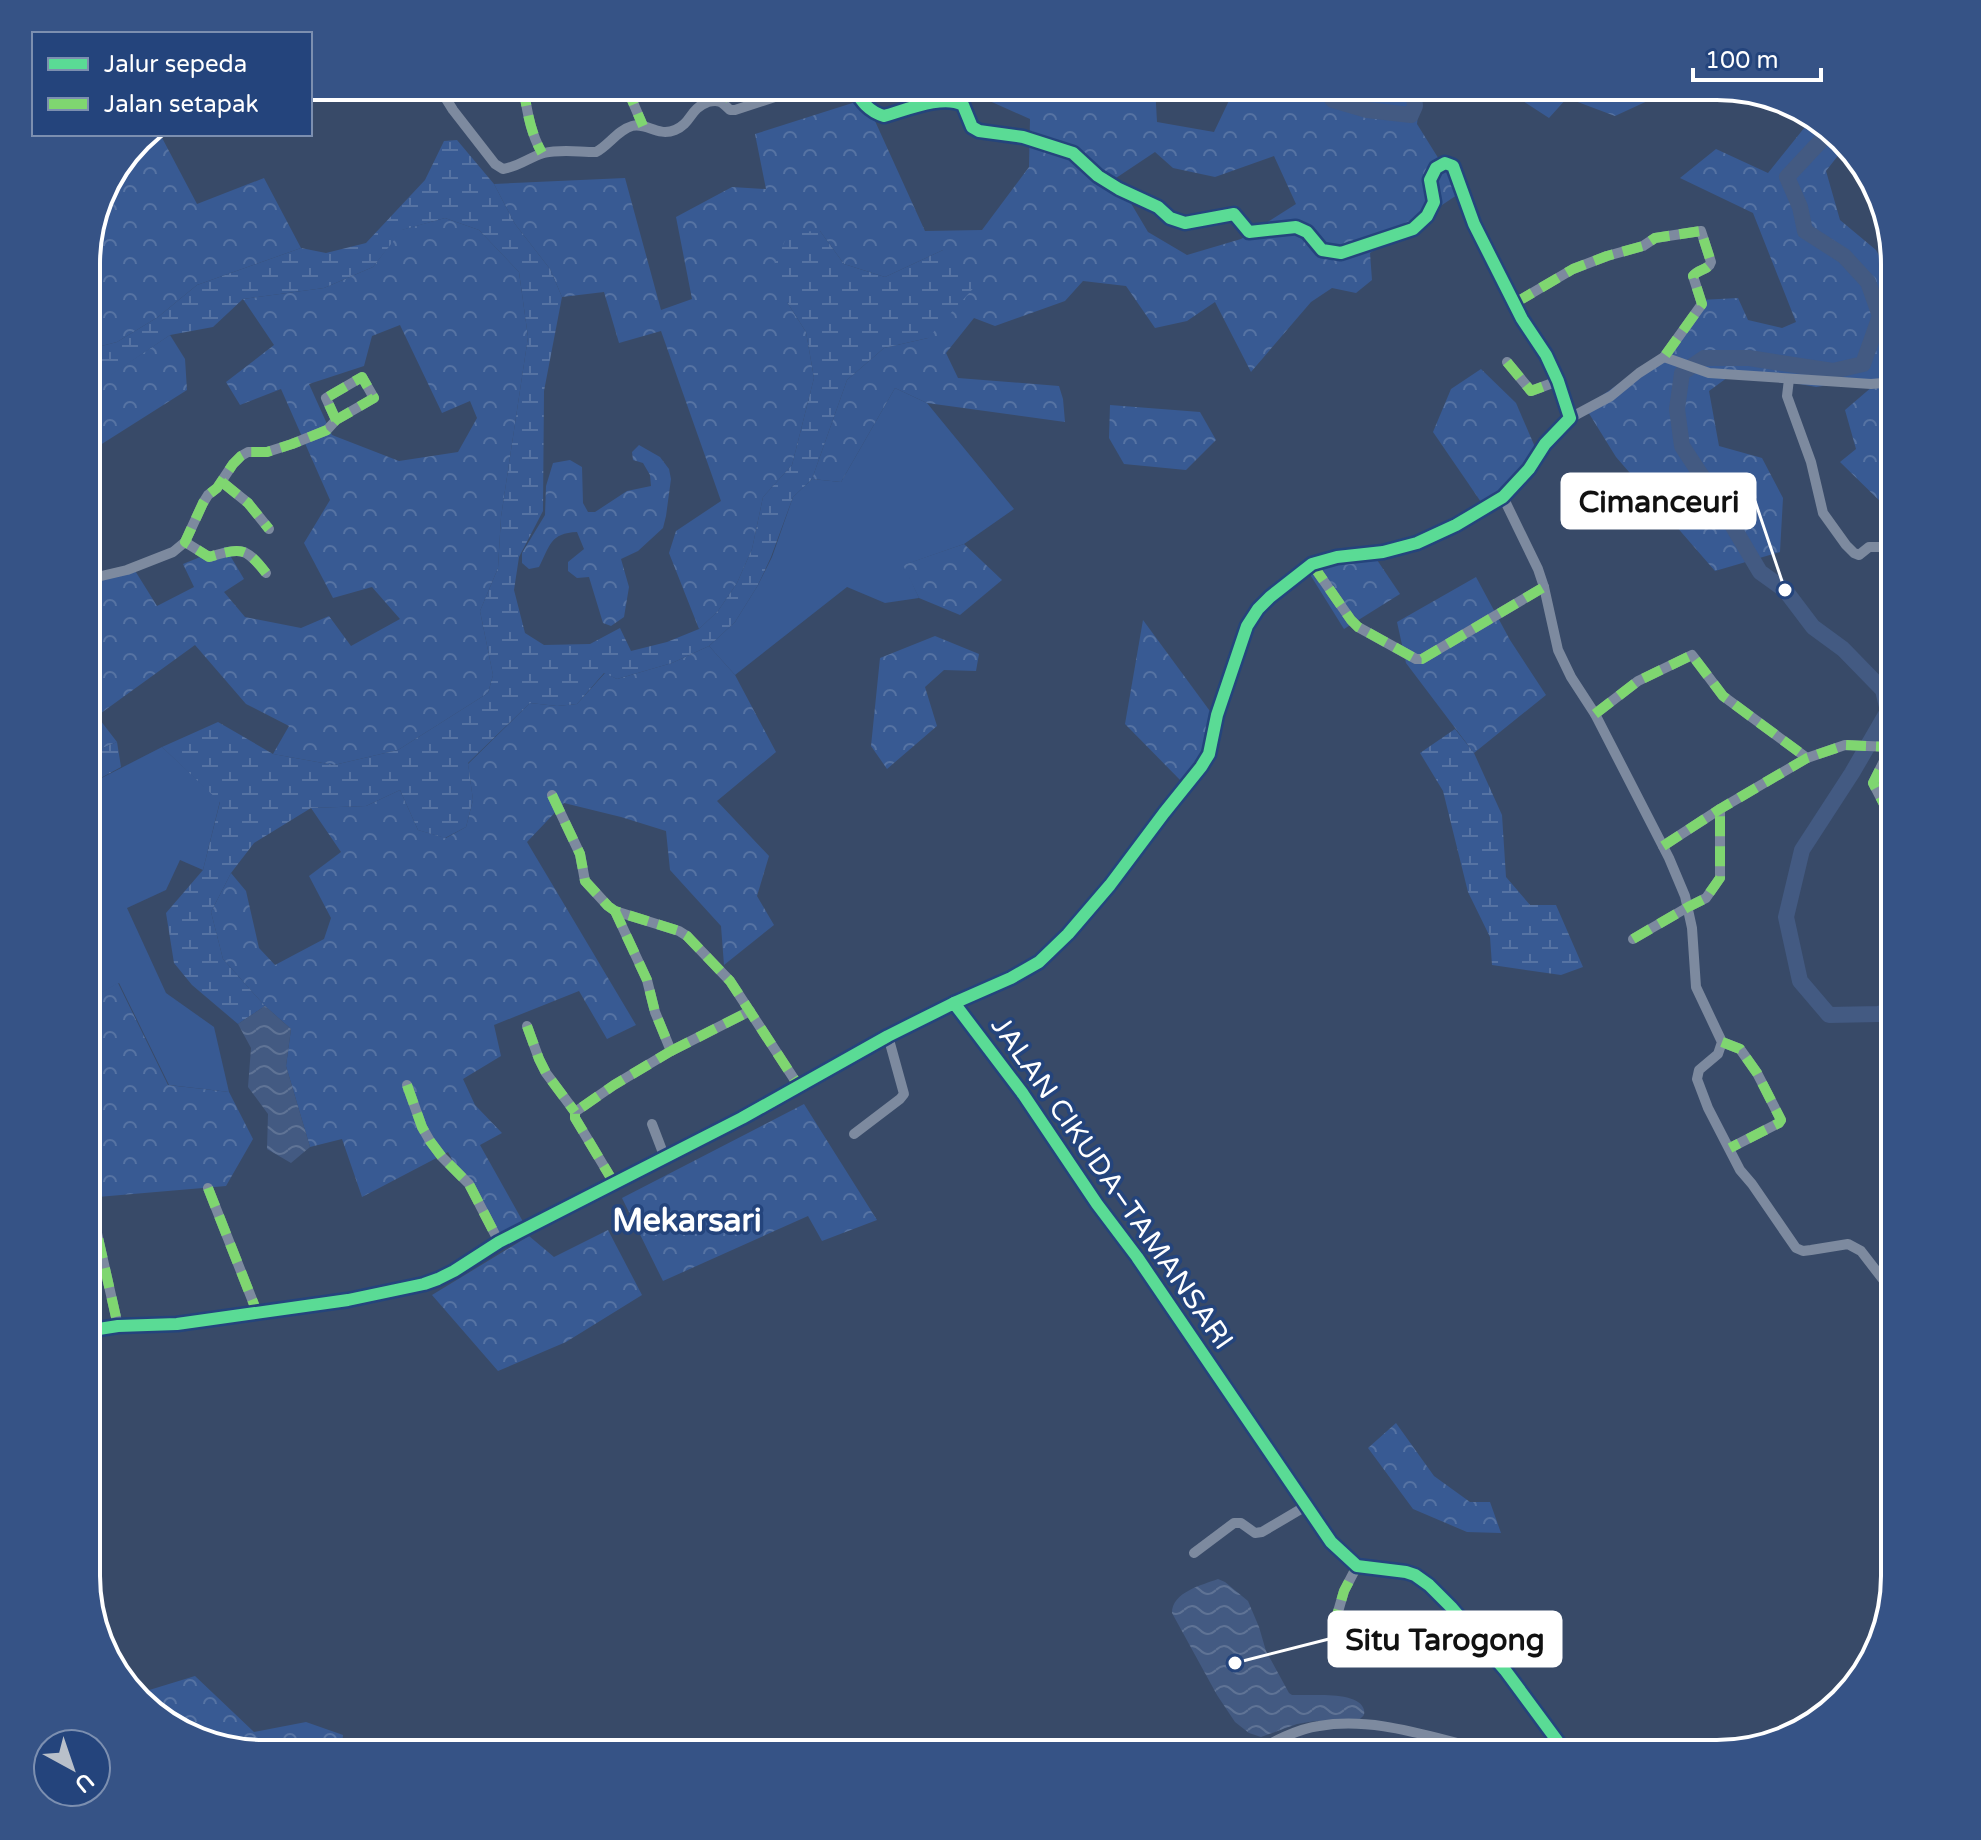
<svg xmlns="http://www.w3.org/2000/svg" width="1981" height="1840" font-family="'Varela Round',sans-serif">
<style>
.green{fill:#385a93}
.forest{fill:url(#forest-crowns);fill-rule:evenodd}
.wetland{fill:url(#wetland-marsh)}
.water{fill:url(#water-waves)}
.lines{fill:none;stroke-linecap:round;stroke-linejoin:round}
.stream{stroke:#435a82;stroke-width:3}
.river{stroke:#435a82;stroke-width:16}
.minor{stroke:#7d8a9f;stroke-width:10}
.quiet{stroke:#7fd670;stroke-width:10;stroke-dasharray:20 10;stroke-linecap:butt}
.cycleway-casing{stroke:#24447c;stroke-width:17}
.cycleway{stroke:#5adb95;stroke-width:12}
.labels{text-anchor:middle;dominant-baseline:central;stroke-width:7;stroke-linejoin:round;paint-order:stroke}
.street-label{font-size:28px;fill:#fff;stroke:#24447c}
.quarter-label{font-size:32px;font-weight:bold;fill:#fff;stroke:#24447c}
.rim{fill:none;stroke:#fff;stroke-width:4}
.leader{fill:none;stroke:#fff;stroke-width:3}
.callout-dot{fill:#fff;stroke:#24447c;stroke-width:3}
.callout{fill:#fff;stroke:#fff;stroke-width:3}
.callout-label{font-size:30px;text-anchor:middle;font-weight:bold;fill:#111}
</style>
<defs>
<pattern id="forest-crowns" width="20" height="18" patternUnits="userSpaceOnUse" patternTransform="scale(2)"><rect width="20" height="18" fill="#385a93"/><path d="M2 6a3 3 0 1 1 6 0M12 15a3 3 0 1 1 6 0" fill="none" stroke="#5673a3"/></pattern>
<pattern id="wetland-marsh" width="20" height="14" patternUnits="userSpaceOnUse" patternTransform="scale(2)"><rect width="20" height="14" fill="#385a93"/><path d="M1 5h8M5 5V1M11 12h8M15 12V8" fill="none" stroke="#5673a3"/></pattern>
<pattern id="water-waves" width="16" height="10" patternUnits="userSpaceOnUse" patternTransform="scale(2)"><rect width="16" height="10" fill="#435a82"/><path d="M0 5q4-4 8 0t8 0" fill="none" stroke="#5f7395"/></pattern>
</defs>
<rect width="100%" height="100%" fill="#384a68"/>
<g class="green">
<polygon points="895,388 927,403 1014,509 964,544 904,565 919,598 885,603 847,587 735,675 709,646 735,622 758,585 772,557 793,497 812,479 841,482"/>
<polygon points="162,747 220,801 203,870 180,860 166,890 127,908 166,993 214,1027 229,1092 169,1085 119,983 86,1001 86,786"/>
</g>
<g class="forest">
<path d="M964 86H1155L1157 122 1214 132 1236 86H1345L1347 89 1367 97 1385 86H1421L1417 124 1460 193 1370 253 1372 280 1356 293 1332 288 1311 302 1251 372 1215 302 1187 321 1155 328 1126 286 1083 281 1065 301 995 326 974 318 946 353 958 378 1059 386 1063 399 1065 422 927 403 895 388 841 482 812 479 847 380 884 348 928 338 943 250 885 277 844 264 820 231 787 302 806 332 814 378 792 465 763 497 752 549 737 583 718 611 699 629 669 553 676 531 721 501 661 331 619 343 604 292 562 297 550 269 515 224 494 184 625 178 661 310 692 299 676 217 732 187 766 189 755 134 865 99 925 231 982 230 1029 167 1030 119 974 94ZM1155 152 1173 168 1215 177 1274 156 1296 204 1241 239 1187 255 1148 232 1116 178Z"/>
<polygon points="1500,86 1680,86 1615,116 1567,98 1549,118"/>
<polygon points="1813,117 1843,138 1847,144 1826,171 1840,220 1876,250 1895,285 1895,511 1888,509 1840,462 1856,449 1845,410 1873,386 1867,379 1816,387 1735,372 1709,391 1719,446 1762,458 1783,498 1780,552 1715,571 1616,457 1585,407 1665,352 1700,300 1738,298 1748,320 1782,328 1796,322 1753,213 1680,178 1716,149 1768,173"/>
<polygon points="144,134 160,134 197,204 264,178 301,248 197,285 158,317 117,342 86,350 86,252 104,186"/>
<path d="M445 218 479 230 519 272 528 337 501 517 498 568 480 611 493 675 488 693 398 750 334 765 273 754 289 726 246 704 195 645 97 716 117 742 86 755V612L103 573 134 569 157 606 194 587 183 564 225 547 244 579 224 592 245 617 301 628 329 616 351 646 400 619 372 587 333 598 304 543 330 500 281 389 240 405 226 382 274 345 243 299 324 288 373 267 401 230ZM400 325 442 413 470 401 477 418 458 452 399 461 332 435 309 384 364 366 372 336Z"/>
<polygon points="170,335 185,359 187,390 86,454 86,388 92,387"/>
<polygon points="1481,369 1516,403 1538,454 1506,494 1481,502 1433,432 1451,389"/>
<polygon points="1110,405 1200,412 1216,440 1186,470 1124,464 1109,438"/>
<path d="M639 445 660 457 669 469 671 479 666 516 663 528 638 551 621 559 629 587 624 617 611 626 603 623 589 577 577 578 568 571V562L584 549 577 532C550 533 550 546 539 567L529 569 522 563V553L545 515 546 486 553 463 570 460 582 467 583 503 588 512H595L627 491 651 486 650 475 643 463 633 460 632 452Z"/>
<polygon points="964,544 1002,580 960,615 919,598 903,565"/>
<polygon points="1373,554 1400,594 1344,629 1306,568"/>
<polygon points="1476,577 1510,640 1546,695 1474,753 1406,663 1397,622"/>
<polygon points="1143,620 1215,718 1207,751 1185,785 1125,724"/>
<polygon points="935,636 979,654 976,671 944,670 925,687 937,726 887,769 871,746 880,658"/>
<polygon points="709,646 735,675 776,752 717,801 769,856 757,896 774,925 724,965 721,926 670,870 666,831 621,817 564,803 527,842 636,1025 607,1039 579,991 494,1025 501,1056 463,1079 475,1105 502,1133 480,1145 526,1227 498,1243 448,1152 362,1197 342,1139 310,1147 286,1066 291,1029 265,1006 223,959 211,912 231,873 246,891 259,948 275,965 324,939 331,918 309,876 341,852 311,808 366,806 400,790 418,830 446,838 466,827 473,800 468,764 530,703 557,706 577,704 605,673 617,679 672,663"/>
<polygon points="118,983 168,1085 229,1092 253,1139 226,1186 86,1198 86,1001"/>
<polygon points="804,1104 877,1220 822,1241 808,1216 663,1281 622,1198"/>
<polygon points="608,1230 642,1295 566,1342 498,1371 432,1295 529,1236 554,1257"/>
<polygon points="1396,1423 1434,1476 1470,1502 1490,1502 1501,1533 1467,1532 1413,1509 1368,1448"/>
<polygon points="195,1676 254,1732 306,1722 343,1735 341,1754 264,1754 195,1740 138,1702 133,1695"/>
</g>
<g class="wetland">
<polygon points="457,140 494,184 515,224 550,269 562,297 544,391 543,511 519,557 514,590 525,633 544,645 590,644 620,628 631,651 667,642 699,629 718,611 737,583 752,549 763,497 792,465 814,378 806,332 787,302 773,267 789,232 820,231 844,264 885,277 943,250 980,281 928,338 884,348 847,380 812,479 793,497 771,557 758,585 735,622 709,646 672,663 617,679 604,673 577,704 557,706 530,703 468,763 473,800 466,827 445,838 418,830 400,790 366,806 311,808 254,843 231,873 211,912 223,959 265,1006 238,1024 192,985 174,963 166,913 203,870 220,802 162,747 218,722 273,754 334,765 398,750 488,693 493,675 480,611 498,568 501,517 528,337 519,272 479,230 445,218 402,230 373,267 324,288 243,299 213,327 170,335 92,388 86,388 86,350 117,342 158,317 197,285 301,248 326,253 366,243 425,180 444,141"/>
<polygon points="1455,729 1474,753 1502,815 1506,877 1530,905 1556,905 1583,967 1561,975 1492,965 1490,937 1468,892 1443,791 1420,753"/>
<polygon points="117,742 121,767 86,786 86,755"/>
</g>
<g class="water">
<polygon points="265,1006 291,1029 286,1066 310,1147 291,1163 267,1149 268,1114 248,1087 251,1048 238,1024"/>
<path d="M1218 1579 1225 1582 1248 1601 1259 1627 1266 1651 1289 1693 1292 1695C1308 1696 1360 1690 1364 1710 1365 1716 1363 1716 1359 1720L1315 1721 1297 1724 1261 1737 1249 1733 1235 1722 1217 1695 1172 1613C1172 1592 1202 1585 1218 1579Z"/>
</g>
<g class="lines">
<polyline class="stream" points="1302,1739 1312,1754"/>
<g class="river">
<polyline points="1323,86 1333,100 1367,110 1411,115 1415,106 1413,86"/>
<polyline points="1570,86 1584,90 1627,92 1641,86"/>
<polyline points="1831,130 1787,177 1800,207 1805,231 1844,256 1868,282 1880,316 1863,364 1833,371 1749,358 1704,358 1682,373 1677,409 1682,446 1716,498 1760,572 1785,590 1813,627 1843,649 1883,690 1888,711 1852,773 1802,850 1786,917 1800,981 1829,1015 1879,1014 1895,1009"/>
</g>
<g class="minor">
<path d="M438 86 453 110 495 164 503 169C521 166 529 157 544 153 561 149 578 152 596 152 608 146 618 130 632 126 647 122 657 137 675 130 692 123 689 109 708 102 719 99 722 102 730 110H735L808 86"/>
<path d="M523 86C527 110 530 132 542 153"/>
<polyline points="626,86 643,126"/>
<path d="M852 86C861 100 867 111 884 116 906 110 943 94 963 105L972 127 979 131 1023 137 1073 153 1098 176 1119 189 1158 207 1170 218 1185 223 1234 214 1249 232 1296 227 1307 232 1322 250 1341 253 1413 229 1427 216 1434 202 1430 180 1436 168 1445 163 1453 166 1474 224 1522 319 1546 355 1558 381 1570 418 1545 444 1529 469 1503 497 1456 525 1417 543 1383 552 1337 557 1312 564 1270 597 1258 609 1247 626 1217 715 1209 754 1201 767 1164 813 1110 885 1068 934 1039 962 1011 978 954 1003"/>
<polyline points="722,101 727,86"/>
<polyline points="141,138 153,134"/>
<path d="M1515 303 1573 269 1607 256 1643 246 1655 238 1701 231 1711 262C1709 270 1698 269 1693 276L1702 304 1664 357 1639 373 1611 396 1570 418"/>
<polyline points="1664,357 1709,373 1871,384 1895,382"/>
<polyline points="1507,362 1531,391 1558,381"/>
<polyline points="1789,379 1787,396 1811,462 1823,513 1846,545 1854,553 1859,555 1869,547 1883,547 1895,539"/>
<polyline points="222,482 248,503 269,529"/>
<polyline points="1503,497 1538,569 1544,587 1558,650 1571,677 1595,714 1669,858 1685,896 1692,928 1696,987 1722,1042 1718,1054 1699,1070 1697,1079 1708,1108 1740,1170 1752,1184 1796,1248 1803,1251 1811,1250 1848,1244 1861,1251 1895,1295"/>
<path d="M185 542 209 557C241 548 245 546 266 573"/>
<polyline points="1312,564 1351,620 1358,627 1416,659 1422,659 1544,587"/>
<polyline points="86,575 97,577 127,570 173,552 185,542 203,503 208,495 217,488 233,464 241,456 248,452 267,452 292,444 327,430 336,420 374,398 362,377 326,398 336,420"/>
<polyline points="1595,714 1638,681 1692,655 1723,696 1807,758"/>
<polyline points="1893,747 1891,747 1873,783 1890,816 1895,821"/>
<polyline points="552,795 580,854 585,881 608,906 615,911 679,931 687,936 730,981 798,1085"/>
<polyline points="1663,846 1720,809 1807,758 1845,745 1890,747"/>
<polyline points="1633,939 1688,907 1706,898 1720,878 1720,809"/>
<polyline points="527,1026 539,1059 546,1073 575,1112"/>
<polyline points="1722,1042 1740,1049 1757,1073 1781,1120 1779,1123 1730,1148"/>
<polyline points="671,1051 750,1011"/>
<polyline points="407,1085 422,1127 430,1141 442,1157 469,1184 499,1242"/>
<polyline points="652,1124 665,1158"/>
<polyline points="854,1134 900,1099 904,1094 888,1036"/>
<polyline points="614,1183 575,1118 575,1112 614,1085 671,1051 655,1012 647,980 615,911"/>
<polyline points="208,1188 257,1312"/>
<polyline points="86,1213 94,1220 118,1326"/>
<polyline points="86,1279 98,1329"/>
<polyline points="86,1331 118,1326 177,1324 348,1300 424,1284 438,1279 454,1271 499,1242 742,1118 888,1036 954,1003 1023,1094 1097,1204 1137,1257 1331,1542 1357,1566 1406,1572 1415,1575 1429,1585 1451,1607 1505,1670 1567,1754"/>
<polyline points="1194,1553 1234,1523 1241,1523 1255,1533 1262,1532 1306,1506"/>
<polyline points="1333,1629 1344,1591 1357,1566"/>
<path d="M1251 1754C1271 1743 1296 1729 1319 1726 1382 1715 1446 1744 1507 1754"/>
</g>
<g class="quiet">
<path d="M523 86C527 110 530 132 542 153"/>
<polyline points="626,86 643,126"/>
<polyline points="722,101 727,86"/>
<path d="M1515 303 1573 269 1607 256 1643 246 1655 238 1701 231 1711 262C1709 270 1698 269 1693 276L1702 304 1664 357"/>
<polyline points="1507,362 1531,391 1558,381"/>
<polyline points="222,482 248,503 269,529"/>
<polyline points="1312,564 1351,620 1358,627 1416,659 1422,659 1544,587"/>
<path d="M266 573C245 546 241 548 209 557L185 542 203 503 208 495 217 488 233 464 241 456 248 452H267L292 444 327 430 336 420 374 398 362 377 326 398 336 420"/>
<polyline points="1595,714 1638,681 1692,655 1723,696 1807,758"/>
<polyline points="1895,747 1891,747 1873,783 1890,816 1895,821"/>
<polyline points="552,795 580,854 585,881 608,906 615,911 679,931 687,936 730,981 798,1085"/>
<polyline points="1663,846 1720,809 1807,758 1845,745 1890,747"/>
<polyline points="1633,939 1688,907 1706,898 1720,878 1720,809"/>
<polyline points="527,1026 539,1059 546,1073 575,1112"/>
<polyline points="1722,1042 1740,1049 1757,1073 1781,1120 1779,1123 1730,1148"/>
<polyline points="671,1051 750,1011"/>
<polyline points="407,1085 422,1127 430,1141 442,1157 469,1184 499,1242"/>
<polyline points="614,1183 575,1118 575,1112 614,1085 671,1051 655,1012 647,980 615,911"/>
<polyline points="208,1188 257,1312"/>
<polyline points="86,1213 94,1220 118,1326"/>
<polyline points="86,1279 98,1329"/>
<polyline points="1333,1629 1344,1591 1357,1566"/>
</g>
<defs>
<g id="cycleway">
<path d="M852 86C861 100 867 111 884 116 906 110 943 94 963 105L972 127 979 131 1023 137 1073 153 1098 176 1119 189 1158 207 1170 218 1185 223 1234 214 1249 232 1296 227 1307 232 1322 250 1341 253 1413 229 1427 216 1434 202 1430 180 1436 168 1445 163 1453 166 1474 224 1522 319 1546 355 1558 381 1570 418 1545 444 1529 469 1503 497 1456 525 1417 543 1383 552 1337 557 1312 564 1270 597 1258 609 1247 626 1217 715 1209 754 1201 767 1164 813 1110 885 1068 934 1039 962 1011 978 954 1003"/>
<polyline points="86,1331 118,1326 177,1324 348,1300 424,1284 438,1279 454,1271 499,1242 742,1118 888,1036 954,1003 1023,1094 1097,1204 1137,1257 1331,1542 1357,1566 1406,1572 1415,1575 1429,1585 1451,1607 1505,1670 1567,1754"/>
</g>
</defs>
<use href="#cycleway" class="cycleway-casing"/>
<use href="#cycleway" class="cycleway"/>
</g>
<g class="labels">
<g class="street-label">
<text transform="translate(1112 1183) rotate(55)">JALAN CIKUDA–TAMANSARI</text>
</g>
<g class="quarter-label">
<text x="687" y="1221">Mekarsari</text>
</g>
</g>
<path d="M0 0H1981V1840H0ZM264 100H1717A164 164 0 0 1 1881 264V1576A164 164 0 0 1 1717 1740H264A164 164 0 0 1 100 1576V264A164 164 0 0 1 264 100Z" fill="#365386" fill-rule="evenodd"/>
<path class="rim" d="M264 100H1717A164 164 0 0 1 1881 264V1576A164 164 0 0 1 1717 1740H264A164 164 0 0 1 100 1576V264A164 164 0 0 1 264 100Z"/>
<path class="leader" d="M1785 590L1755 501M1235 1663L1329 1639"/>
<g class="callout-dot">
<circle cx="1785" cy="590" r="8"/>
<circle cx="1235" cy="1663" r="8"/>
</g>
<g class="callout">
<rect x="1562" y="474" width="193" height="54" rx="8"/>
<rect x="1329" y="1612" width="232" height="54" rx="8"/>
</g>
<g class="callout-label">
<text x="1659" y="512">Cimanceuri</text>
<text x="1445" y="1650">Situ Tarogong</text>
</g>
<rect x="32" y="32" width="280" height="104" fill="#24447c" stroke="#7c8fb0" stroke-width="2"/>
<rect x="48" y="58" width="40" height="12" fill="#5adb95" stroke="#7c8fb0" stroke-width="2"/>
<text x="104" y="72" font-size="24" fill="#ffffff">Jalur sepeda</text>
<rect x="48" y="98" width="40" height="12" fill="#7fd670" stroke="#7c8fb0" stroke-width="2"/>
<text x="104" y="112" font-size="24" fill="#ffffff">Jalan setapak</text>
<g transform="translate(72 1768) rotate(140)"><circle r="38" fill="#24447c" stroke="#7c8fb0" stroke-width="2"/>
<path d="M0-6L14 30L0 20L-14 30Z" fill="#b9c0ca"/>
<text y="-12" font-size="22" font-weight="bold" text-anchor="middle" fill="#ffffff">U</text>
</g>
<path d="M1693 68v12h128v-12" fill="none" stroke="#ffffff" stroke-width="4"/>
<text x="1705" y="68" font-size="24" fill="#ffffff" stroke="#24447c" stroke-width="6" paint-order="stroke">100 m</text>
</svg>
